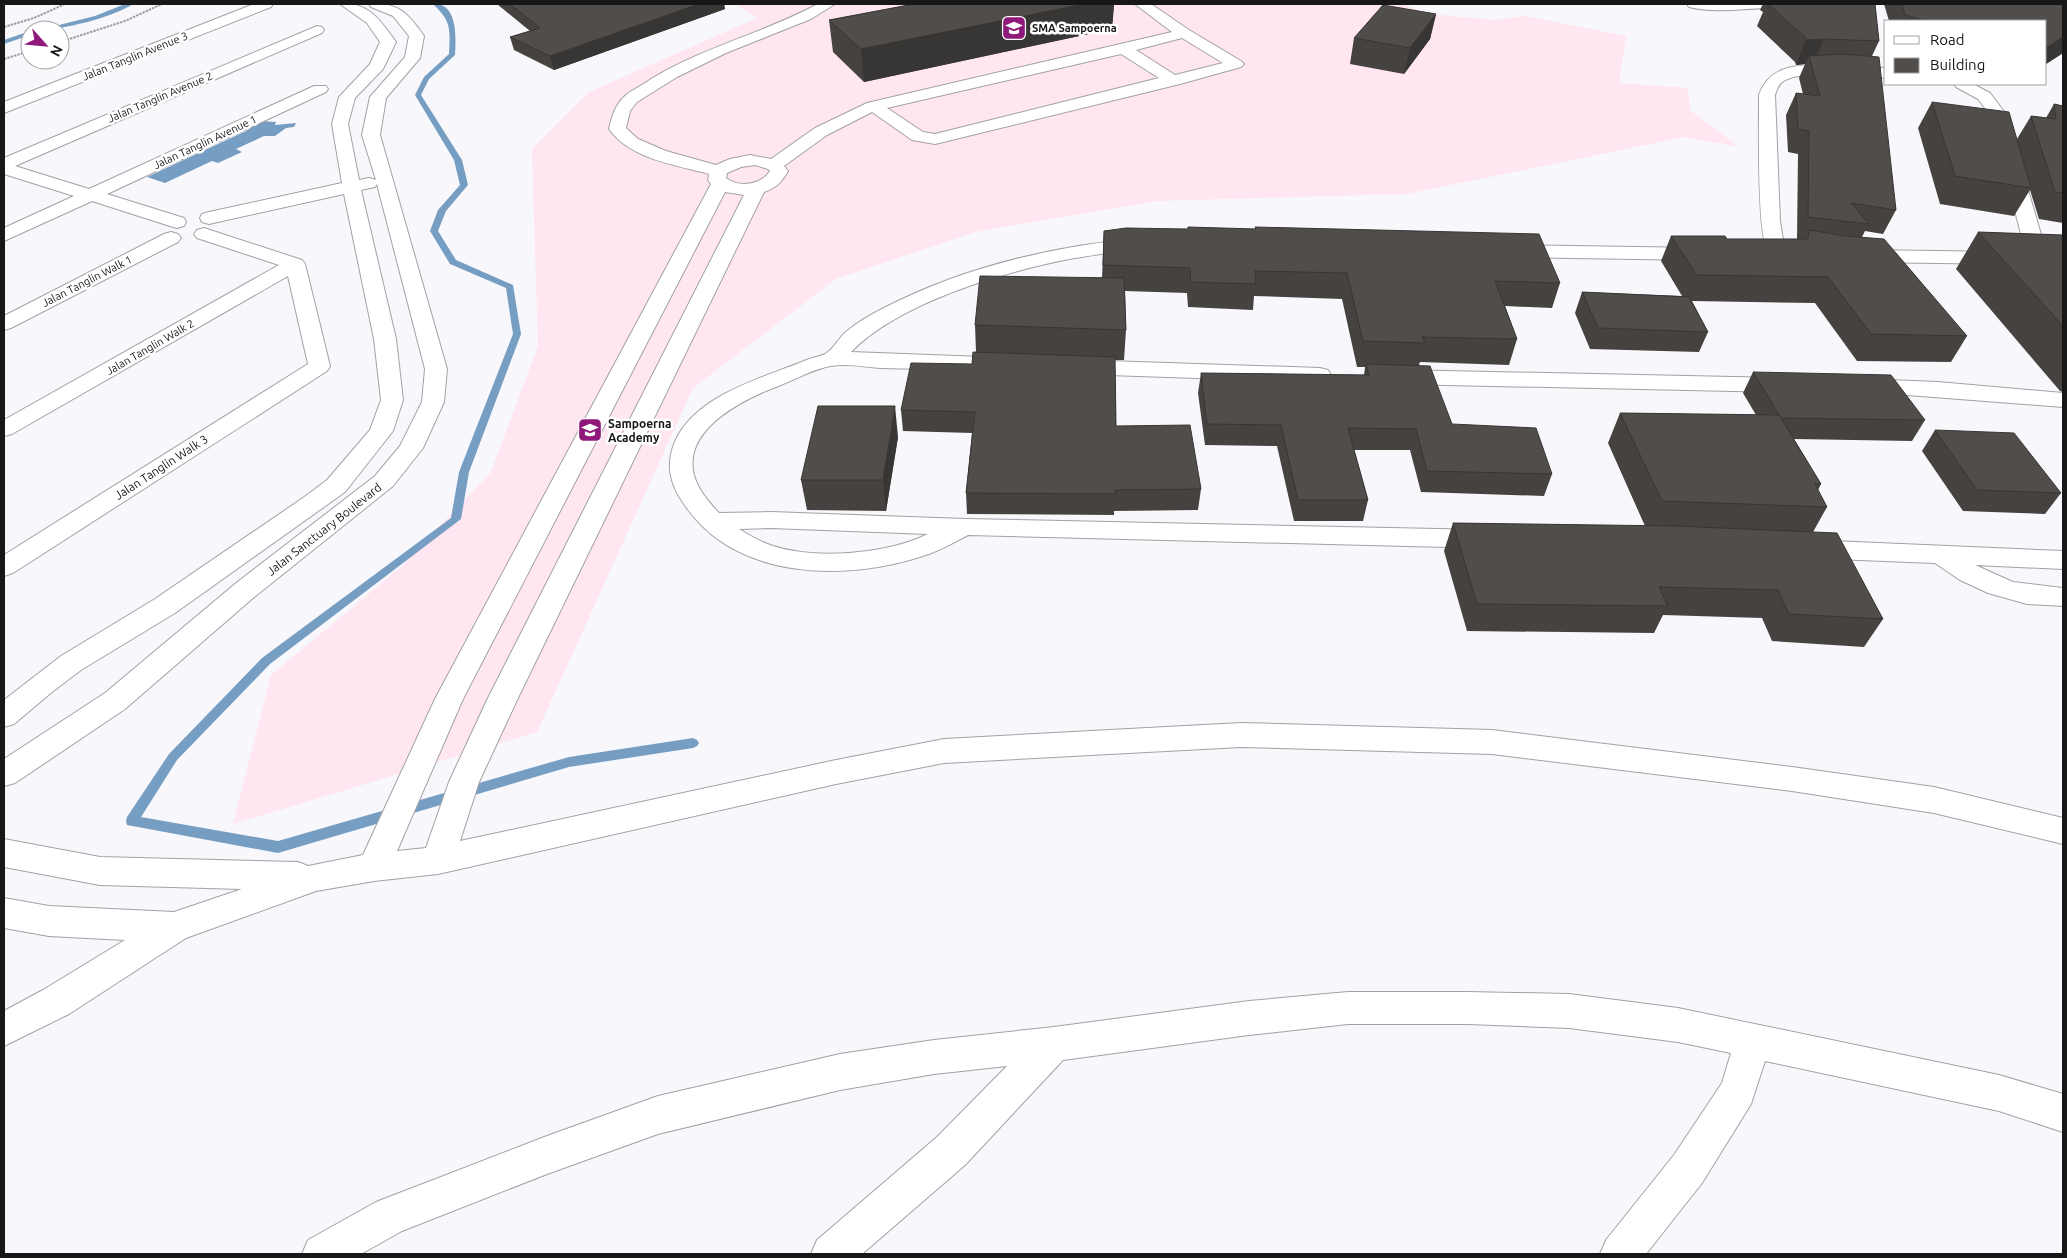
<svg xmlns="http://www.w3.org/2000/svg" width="2067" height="1258" font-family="Ubuntu,sans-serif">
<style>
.education{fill:#ffe6f0}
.water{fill:#769ec3}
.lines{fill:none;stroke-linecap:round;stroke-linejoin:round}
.stream{fill:#769ec3;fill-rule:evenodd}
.minor-casing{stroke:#a2a1a5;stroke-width:2}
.path{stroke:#9f9ea1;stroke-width:2;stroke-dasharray:2.5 1;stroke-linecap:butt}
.minor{fill:#fff;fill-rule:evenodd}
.wall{fill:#454240}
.shaded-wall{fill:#383634}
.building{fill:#504d4a;stroke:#383634}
.labels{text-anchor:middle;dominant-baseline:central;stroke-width:5;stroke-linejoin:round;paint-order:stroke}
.far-poi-label{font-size:11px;font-weight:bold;fill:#171718;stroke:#fff;text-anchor:start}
.far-street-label{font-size:11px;fill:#171718;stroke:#fff}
.poi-label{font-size:12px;font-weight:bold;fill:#171718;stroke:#fff;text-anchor:start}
.street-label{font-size:12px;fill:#171718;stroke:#fff}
</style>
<rect width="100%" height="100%" fill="#f8f7fb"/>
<polygon class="education" points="736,4 1402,4 1429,14 1495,20 1525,16 1626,36 1619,83 1688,88 1690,110 1739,147 1685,137 1406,194 1157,201 975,232 836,279 693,388 537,732 233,824 271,675 401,567 491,472 538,346 532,149 589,92 757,18"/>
<polygon class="water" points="261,121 276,122 275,125 296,123 294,127 286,128 275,136 264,136 236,149 242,152 218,163 212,161 165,183 147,177 246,131"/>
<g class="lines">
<g class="stream">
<path d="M125 4H133C114 17 62 30 39 30L95 16Z"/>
<path d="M433 4C458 2 456 38 455 55L429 79 421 95 462 160 468 185 446 211 438 231 456 260 513 285 521 334 469 472 461 519 270 664 177 760 141 817 278 841 569 757 693 738 697 740 699 743 697 746 693 748 569 767 278 853 127 825 126 821 127 817 169 754 262 658 451 518 459 472 513 334 506 288 450 264 430 231 438 210 460 185 454 160 415 95 424 77 449 54C450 29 452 22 433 4Z"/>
<polygon points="30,31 30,35 4,44 4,40"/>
</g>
<defs>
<g id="minor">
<polygon points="254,4 273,4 271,7 4,113 4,102"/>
<path d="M340 4C369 2 380 20 396 42L383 69 355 98 348 124 359 180 369 178 376 180 362 135 370 97 405 57 409 36 393 16 371 7 369 4C398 2 408 13 424 36L420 58 386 98 380 135 447 369 444 402 423 448 393 486 253 598 125 709 15 783 4 786V759L105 693 235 584 375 476 400 446 422 402 425 369 377 184 375 187 361 190 396 339 403 400 393 431 345 492 175 613 81 670 52 692 14 724 4 727V700L61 656 155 599 303 498 327 480 370 430 381 400 374 339 344 194 209 224 202 222 200 218 202 214 209 212 342 183 332 124 339 97 370 64 380 42 367 23Z"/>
<path d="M818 4H835L811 19 726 53 677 77 637 102 630 111 626 128 638 139 666 151 716 165 730 159 750 155 771 159 815 128 867 103 1172 32 1135 4H1151L1189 30 1241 61 1244 64 1241 67 1180 84 935 144 912 140 872 112 827 135 784 166 788 171C782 182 776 188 764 192L517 700 479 782 460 841 836 760 944 739 1241 723 1492 730 1792 767 1934 787 2063 818V844L1934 813 1792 791 1492 754 1241 747 944 763 836 784 438 874 374 881 316 891 186 938 69 1014 4 1046V1011L43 990 125 940 49 936 4 928V898L49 906 174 912 242 889 100 885 4 867V839L100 857 298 862 308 866 363 855 435 699 711 184 708 180 709 174C676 165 630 159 609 129 612 116 615 105 625 96 633 89 643 85 651 79 704 47 764 33 818 4ZM1182 38 1223 63 1175 75 1136 50ZM1121 54 1159 78 935 134 923 132 887 108ZM755 165 768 169 770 171C761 185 739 188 726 178L727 173 741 167ZM725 192 744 195 487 700 449 782 426 848 397 851 463 699Z"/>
<path d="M1687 4H1773L1771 7 1766 8C1741 9 1714 13 1689 7Z"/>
<polygon points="317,26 322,27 324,30 322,33 15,166 89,189 314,86 326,86 328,89 326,92 107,194 184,218 186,222 184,226 177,228 170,226 92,201 4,241 4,228 74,196 4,174 4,158"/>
<path d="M1829 65 1886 68V78C1863 76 1801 68 1782 82 1778 85 1777 90 1775 95L1780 221 1783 240 1813 248 1816 252 1813 256 1806 258 1767 248C1757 234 1759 120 1759 95 1770 63 1801 65 1829 65Z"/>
<polygon points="1954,84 1973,84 1990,93 2006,114 2042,238 2041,251 2038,255 2011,264 1864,262 1857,260 1854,256 1857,252 1864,250 2009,252 2022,248 2022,238 1990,115 1978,99 1956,87"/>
<polygon points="204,228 302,260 305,264 330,366 327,371 13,573 4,576 4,555 308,364 288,276 12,434 4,436 4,420 279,265 197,238 194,234 197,230"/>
<polygon points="171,232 178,234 181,238 178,242 11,328 4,330 4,316 164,234"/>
<path d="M1142 238 1149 240 1152 244 1149 248C1136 251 1124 251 1111 253 1097 254 1083 257 1069 259 1003 272 898 303 851 352L1010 358 1018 360 1021 365 1018 370 1010 372C967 370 924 369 881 368 864 367 847 363 831 366 816 368 796 379 781 385 746 398 682 428 694 475 698 490 709 502 719 513L771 512 965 519 1486 530 1495 533 1499 539 1495 545 1486 548 968 535C953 543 939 551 923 556 847 581 741 580 689 511 673 490 664 470 674 444 693 396 760 379 804 361 810 358 819 357 825 354 834 349 839 337 847 331 857 323 870 315 882 309 961 268 1053 246 1142 238ZM771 528 928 534C887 554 817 560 773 546 761 542 750 536 739 529Z"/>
<polygon points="1509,245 1701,248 1708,250 1711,254 1708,258 1701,260 1509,257 1502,255 1499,251 1502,247"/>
<polygon points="1078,360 1320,368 1328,370 1331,375 1328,380 1320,382 1078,374 1070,372 1067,367 1070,362"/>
<polygon points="1398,370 1785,378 1793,380 1796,385 1793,390 1785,392 1398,384 1390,382 1387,377 1390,372"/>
<polygon points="1863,379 1938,382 2063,393 2063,407 1855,391 1852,386 1855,381"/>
<polygon points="1809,540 2063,551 2063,569 1975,565 2013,582 2063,588 2063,606 2027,604 1988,593 1960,580 1935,563 1809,558 1800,555 1796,549 1800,543"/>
<polygon points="1348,992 1468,992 1569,994 1678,1008 1999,1075 2063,1094 2063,1132 1999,1111 1765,1061 1751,1104 1702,1183 1646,1254 1600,1254 1606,1240 1674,1155 1722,1083 1731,1053 1678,1042 1569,1028 1468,1024 1348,1024 1249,1035 1063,1060 965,1165 862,1254 811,1254 817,1240 937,1137 1007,1066 934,1074 840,1090 658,1134 547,1174 402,1231 361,1254 302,1254 308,1240 376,1202 547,1136 658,1096 840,1054 934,1040 1054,1027 1249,1001"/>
</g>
</defs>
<use href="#minor" class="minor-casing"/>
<g class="path">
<polyline points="4,27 34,18 65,4"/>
<polyline points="60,42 125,21 162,4"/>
<polyline points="4,59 30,51"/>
</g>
<use href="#minor" class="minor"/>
</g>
<g class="wall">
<polygon points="497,4 724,4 725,9 554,70 514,50 510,37 530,31"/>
<polygon points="914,4 1114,4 1112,29 864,82 833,52 829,20"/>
<polygon points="1763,4 1875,4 1879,41 1872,56 1896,210 1883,234 1865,231 1862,237 1967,336 1951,362 1857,361 1815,303 1692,301 1708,332 1699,352 1590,349 1575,313 1582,292 1682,296 1661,261 1671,236 1727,239 1797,239 1798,154 1788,152 1786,115 1796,93 1803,94 1799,78 1805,64 1796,65 1795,62 1757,26 1763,12 1760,10"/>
<polygon points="1884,4 2063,4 2063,53 2046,64 2046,21 1889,21"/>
<polygon points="1436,14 1430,39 1404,74 1350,64 1354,38"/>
<polygon points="1932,102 2017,139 2031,116 2046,118 2054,104 2063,106 2063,223 2039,219 2030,190 2014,216 1940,204 1918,128"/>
<polygon points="1255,227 1560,283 1552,308 1505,306 1517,339 1509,365 1420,362 1419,365 1452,424 1552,474 1544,496 1421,492 1410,450 1354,450 1368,500 1363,521 1294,521 1277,446 1205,445 1198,393 1201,373 1364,375 1365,367 1357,367 1342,299 1254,296 1253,310 1188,307 1187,293 1125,291 1126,330 1124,360 1115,360 1116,426 1201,489 1198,510 1114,511 1114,515 967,514 966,493 972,433 903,431 901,410 972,364 976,352 975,325 1102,278 1104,231 1255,229"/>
<polygon points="1978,232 2063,235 2063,392 2060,391 1956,269"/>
<polygon points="1753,372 1925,420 1912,441 1794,439 1821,484 1818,490 1827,507 1813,532 1883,619 1864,647 1772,641 1762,618 1663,615 1654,633 1467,631 1444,551 1453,523 1645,526 1608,443 1620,413 1756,415 1743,393"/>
<polygon points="1935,430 2061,493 2045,514 1963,511 1922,451"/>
<polygon points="898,437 886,511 807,510 801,480"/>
</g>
<g class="shaded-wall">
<polygon points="699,4 724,4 725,9 554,70 550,56"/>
<polygon points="1084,4 1114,4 1112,29 864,82 861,49"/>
<polygon points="1436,14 1430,39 1404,74 1410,48"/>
<polygon points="2063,37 2063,53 2046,64 2046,48"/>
<polygon points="1824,39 1813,63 1809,56 1805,64 1796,65 1806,40"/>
<polygon points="895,406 898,437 886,511 883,480"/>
</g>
<g class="building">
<polygon points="510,4 699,4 550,56 510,37 540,28"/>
<polygon points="914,4 1084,4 861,49 829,20"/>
<polygon points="1768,4 1875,4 1879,41 1824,39 1806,40 1805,37"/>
<polygon points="1902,4 2063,4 2063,37 2046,48 2046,21 1926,21 1905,15"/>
<polygon points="1383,5 1436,14 1410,48 1354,38"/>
<polygon points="1842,54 1879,57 1896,210 1851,203 1869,224 1808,217 1809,131 1798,129 1796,93 1820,96 1809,56"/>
<polygon points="1932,102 2009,112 2031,188 1955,176"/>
<polygon points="2054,104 2063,106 2063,193 2055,192 2031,116 2056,119"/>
<polygon points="1188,227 1256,229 1255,227 1539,234 1560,283 1495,281 1517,339 1422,337 1425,343 1363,341 1347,273 1255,271 1256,284 1191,282 1190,268 1103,265 1104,231 1126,228 1188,229"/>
<polygon points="1809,230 1845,236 1884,239 1967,336 1871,334 1828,277 1697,275 1671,236 1725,236 1727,239 1808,239"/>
<polygon points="1978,232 2063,235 2063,326"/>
<polygon points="980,276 1124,278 1126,330 975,325"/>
<polygon points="1582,292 1689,297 1708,332 1598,328"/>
<polygon points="973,352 1115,357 1116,426 1190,425 1201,489 1115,490 1116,494 966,493 975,412 901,410 911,363 972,364"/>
<polygon points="1366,364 1430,366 1452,424 1536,428 1552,474 1427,471 1416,429 1348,428 1368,500 1298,500 1281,425 1207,424 1201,373 1369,375"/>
<polygon points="1753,372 1891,375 1925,420 1781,418"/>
<polygon points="818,406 895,406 883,480 801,480"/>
<polygon points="1620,413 1779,415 1821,484 1815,484 1827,507 1662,501"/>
<polygon points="1935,430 2014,433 2061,493 1977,490"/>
<polygon points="1453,523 1675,526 1837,533 1883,619 1789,614 1778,590 1659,587 1668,606 1477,604"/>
</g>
<defs>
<symbol id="school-square" viewBox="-11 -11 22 22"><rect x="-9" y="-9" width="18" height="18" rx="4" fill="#8e197a" stroke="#fff"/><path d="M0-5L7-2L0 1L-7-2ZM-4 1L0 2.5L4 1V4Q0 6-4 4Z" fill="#fff"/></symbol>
</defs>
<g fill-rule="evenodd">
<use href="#school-square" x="1000" y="14" width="28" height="28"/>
<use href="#school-square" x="576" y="416" width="28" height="28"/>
</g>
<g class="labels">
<g class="far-poi-label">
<text x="1032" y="28">SMA Sampoerna</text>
</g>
<g class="far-street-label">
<text transform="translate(135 56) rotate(-22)">Jalan Tanglin Avenue 3</text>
<text transform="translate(160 97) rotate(-23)">Jalan Tanglin Avenue 2</text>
<text transform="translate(205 142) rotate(-25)">Jalan Tanglin Avenue 1</text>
<text transform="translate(87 281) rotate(-27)">Jalan Tanglin Walk 1</text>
<text transform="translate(150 347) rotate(-30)">Jalan Tanglin Walk 2</text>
</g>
<g class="poi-label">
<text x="608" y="423">Sampoerna<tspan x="608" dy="14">Academy</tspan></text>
</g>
<g class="street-label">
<text transform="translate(161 467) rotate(-33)">Jalan Tanglin Walk 3</text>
<text transform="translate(324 529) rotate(-38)">Jalan Sanctuary Boulevard</text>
</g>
</g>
<rect width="2067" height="1258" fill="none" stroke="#171718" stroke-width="10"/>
<rect x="1884" y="20" width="162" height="65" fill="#ffffff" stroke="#a2a2a3"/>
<rect x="1894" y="36" width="25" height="8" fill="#ffffff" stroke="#a2a2a3"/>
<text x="1930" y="45" font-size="15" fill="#171718">Road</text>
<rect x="1894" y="58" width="25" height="15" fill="#504d4a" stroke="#a2a2a3"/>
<text x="1930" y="70" font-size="15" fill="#171718">Building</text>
<g transform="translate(45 45) rotate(117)"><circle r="24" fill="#ffffff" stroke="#a2a2a3"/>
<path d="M0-4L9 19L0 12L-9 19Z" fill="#8e197a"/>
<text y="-8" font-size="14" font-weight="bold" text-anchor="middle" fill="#171718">N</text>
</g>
</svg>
